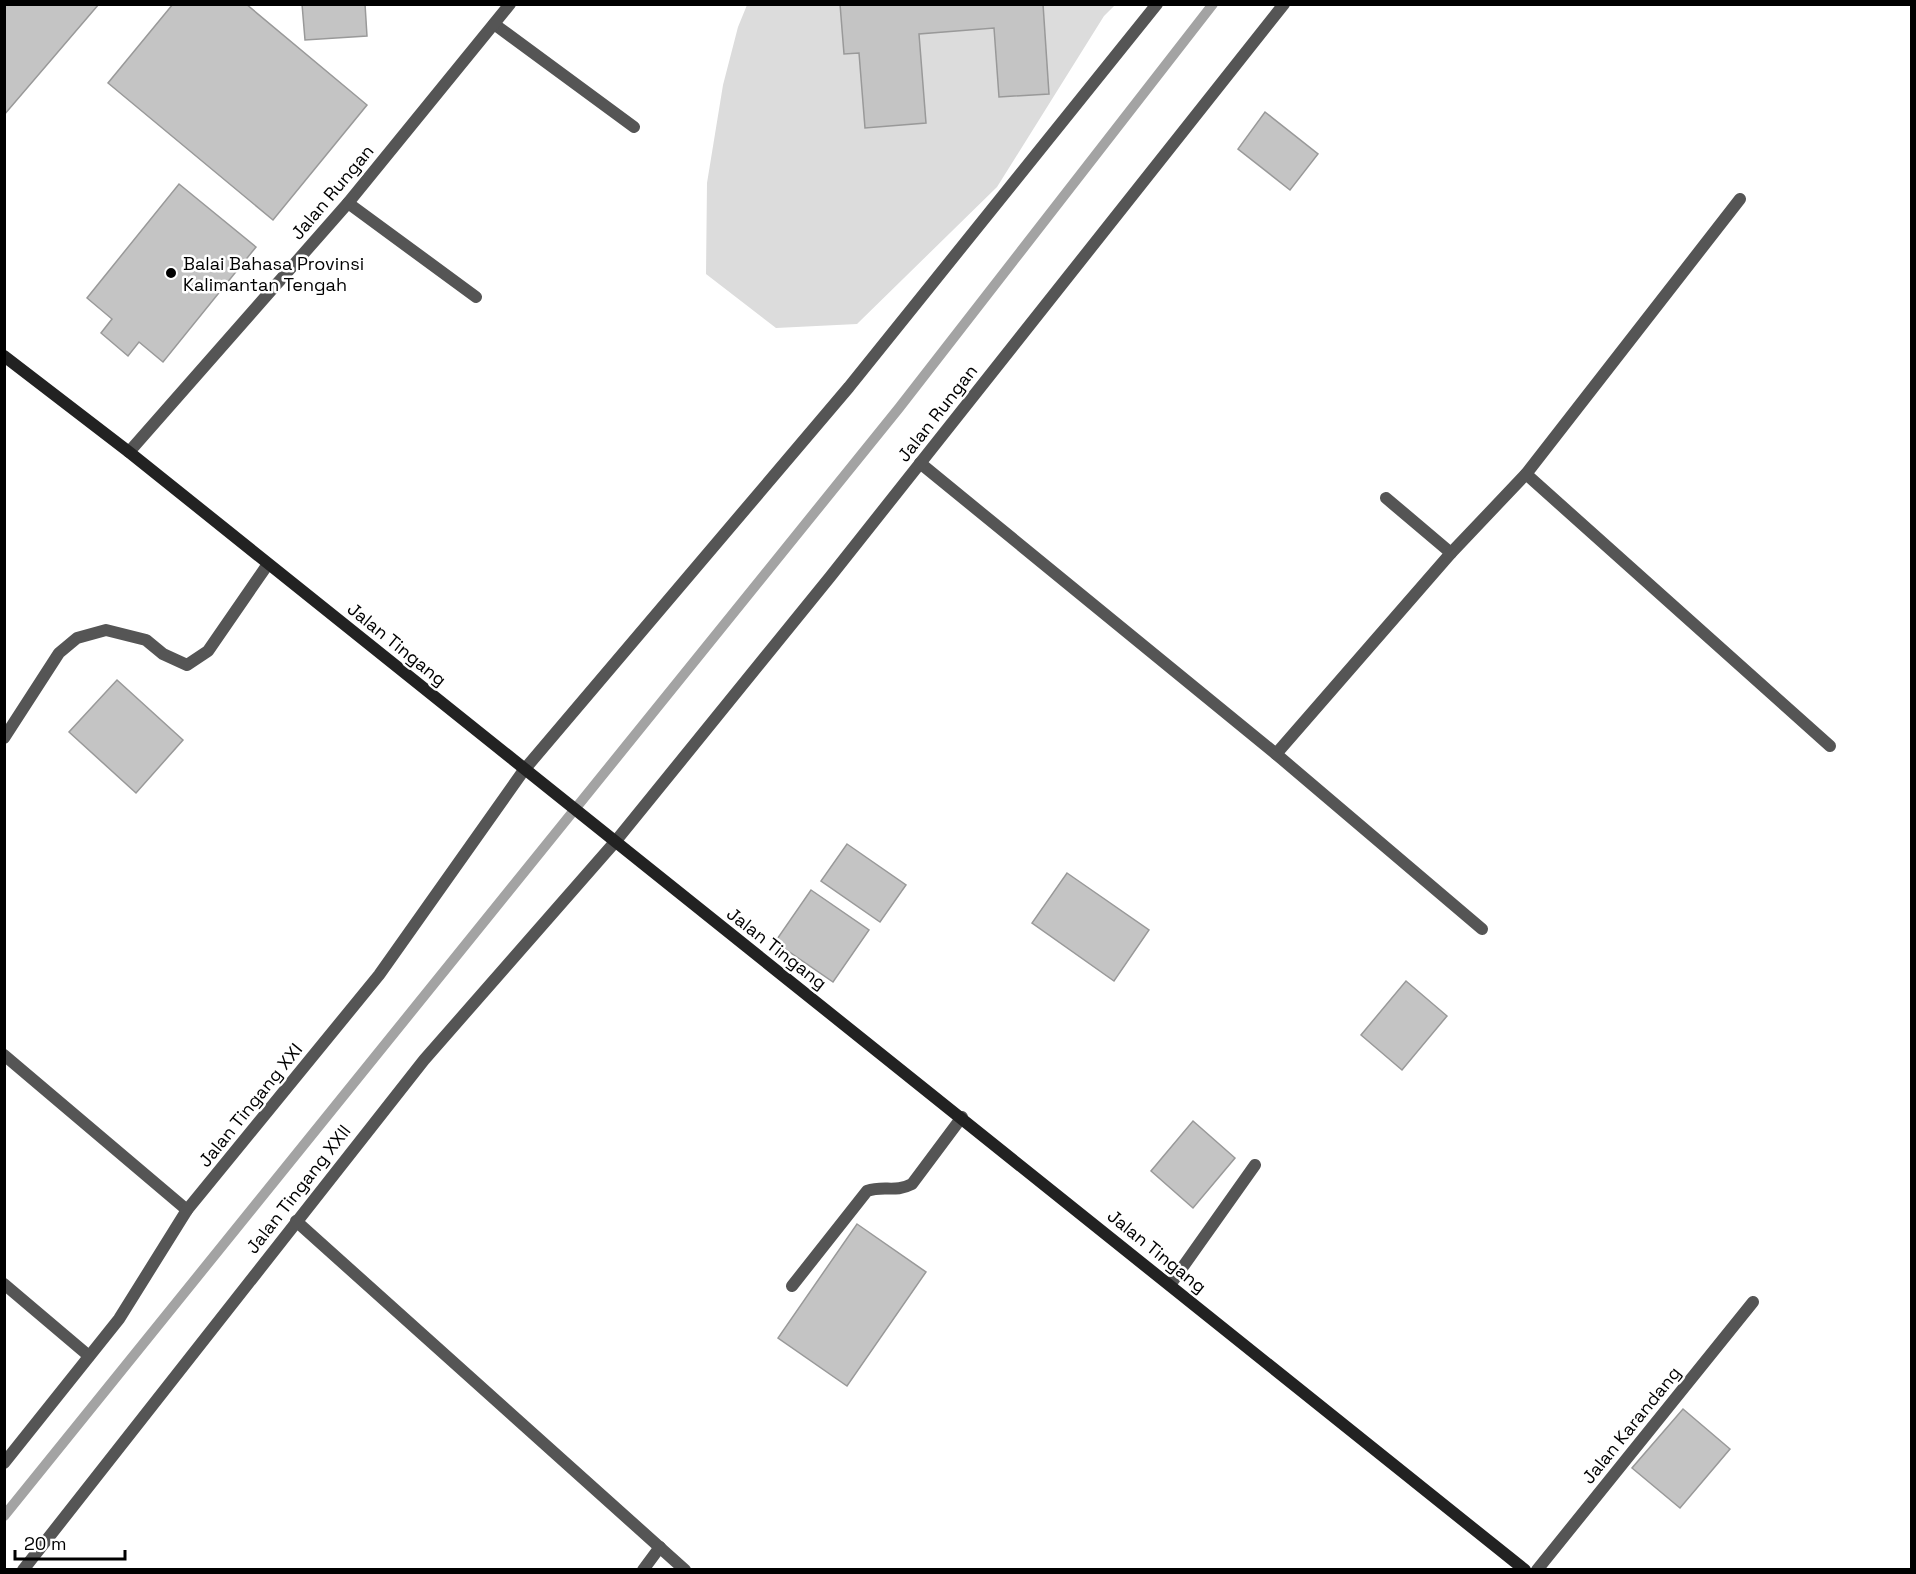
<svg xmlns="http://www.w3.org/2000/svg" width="1916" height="1574" font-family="'Space Grotesk',sans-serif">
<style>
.green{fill:#dcdcdc}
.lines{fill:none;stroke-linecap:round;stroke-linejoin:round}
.stream{stroke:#a3a3a3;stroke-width:10}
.building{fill:#c4c4c4;stroke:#999;stroke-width:1.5}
.service{stroke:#555;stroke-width:12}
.minor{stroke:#555;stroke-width:12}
.secondary{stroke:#222;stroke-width:12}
.poi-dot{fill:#000;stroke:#fff;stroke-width:2}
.labels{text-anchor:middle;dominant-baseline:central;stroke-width:5;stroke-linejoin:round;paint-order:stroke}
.street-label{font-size:18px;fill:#000;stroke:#fff}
.poi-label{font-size:18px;fill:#000;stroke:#fff;text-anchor:start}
</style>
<rect width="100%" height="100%" fill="#fff"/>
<polygon class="green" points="747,5 1115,5 1104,16 997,187 857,324 776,328 706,274 707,183 723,85 738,27"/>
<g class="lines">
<polyline class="stream" points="4,1516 899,408 1213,4"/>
</g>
<g class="building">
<polygon points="4,4 99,4 4,115"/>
<polygon points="173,4 246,4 367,105 273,220 108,83"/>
<polygon points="302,4 365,4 367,36 305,40"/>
<polygon points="840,4 1043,4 1049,94 999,97 994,28 919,34 926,123 865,128 859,53 844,54"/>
<polygon points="1265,112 1318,154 1290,190 1238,149"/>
<polygon points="179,184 256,247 163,362 139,342 128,356 101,333 112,319 87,298"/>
<polygon points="117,680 183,740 136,793 69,732"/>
<polygon points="847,844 906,885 880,922 821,881"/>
<polygon points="1067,873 1149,930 1114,981 1032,923"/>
<polygon points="811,890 869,930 833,982 775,942"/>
<polygon points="1406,981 1447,1016 1402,1070 1361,1035"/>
<polygon points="1193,1121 1235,1158 1193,1208 1151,1171"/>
<polygon points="857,1224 926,1272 847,1386 778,1338"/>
<polygon points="1683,1409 1730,1449 1680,1508 1632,1468"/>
</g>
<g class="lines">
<g class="service">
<polyline points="1386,498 1451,553"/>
<polyline points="4,738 59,653 77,638 106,630 146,640 163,654 187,665 208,651 268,564"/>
<polyline points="4,1284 89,1356"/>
<path d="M792 1286 867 1191C884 1185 895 1193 912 1184L962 1117"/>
<polyline points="643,1570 660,1547"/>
</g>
<g class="minor">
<polyline points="494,24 634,127"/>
<polyline points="348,203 476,297"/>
<polyline points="129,452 348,203 510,4"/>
<polyline points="920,463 1276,754 1482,929"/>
<polyline points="1526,474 1830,746"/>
<polyline points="1276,754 1451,553 1526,474 1740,199"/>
<polyline points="4,1055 187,1210"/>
<polyline points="296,1221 685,1570"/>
<polyline points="1170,1285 1255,1165"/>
<polyline points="4,1463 119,1319 187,1210 379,975 524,770 849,387 1157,4"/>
<polyline points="23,1570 424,1060 615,842 830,577 1284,4"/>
<polyline points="1537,1570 1753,1302"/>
</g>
<polyline class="secondary" points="4,356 129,452 1525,1570"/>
</g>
<circle class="poi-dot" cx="171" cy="273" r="6"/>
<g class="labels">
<g class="street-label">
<text transform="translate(332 192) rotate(-50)">Jalan Rungan</text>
<text transform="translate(937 413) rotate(-52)">Jalan Rungan</text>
<text transform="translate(397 644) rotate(39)">Jalan Tingang</text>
<text transform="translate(777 948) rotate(38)">Jalan Tingang</text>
<text transform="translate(250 1105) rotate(-51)">Jalan Tingang XXI</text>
<text transform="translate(298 1189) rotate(-52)">Jalan Tingang XXII</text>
<text transform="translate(1157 1251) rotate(39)">Jalan Tingang</text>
<text transform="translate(1631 1425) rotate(-51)">Jalan Karandang</text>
</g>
<g class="poi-label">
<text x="183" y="263">Balai Bahasa Provinsi<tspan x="183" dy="21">Kalimantan Tengah</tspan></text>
</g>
</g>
<rect width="1916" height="1574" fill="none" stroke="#000000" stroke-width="12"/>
<path d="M15 1550v9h110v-9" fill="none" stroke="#000000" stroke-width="3"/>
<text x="24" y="1550" font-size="18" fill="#000000" stroke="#ffffff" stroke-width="4.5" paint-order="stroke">20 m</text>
</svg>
